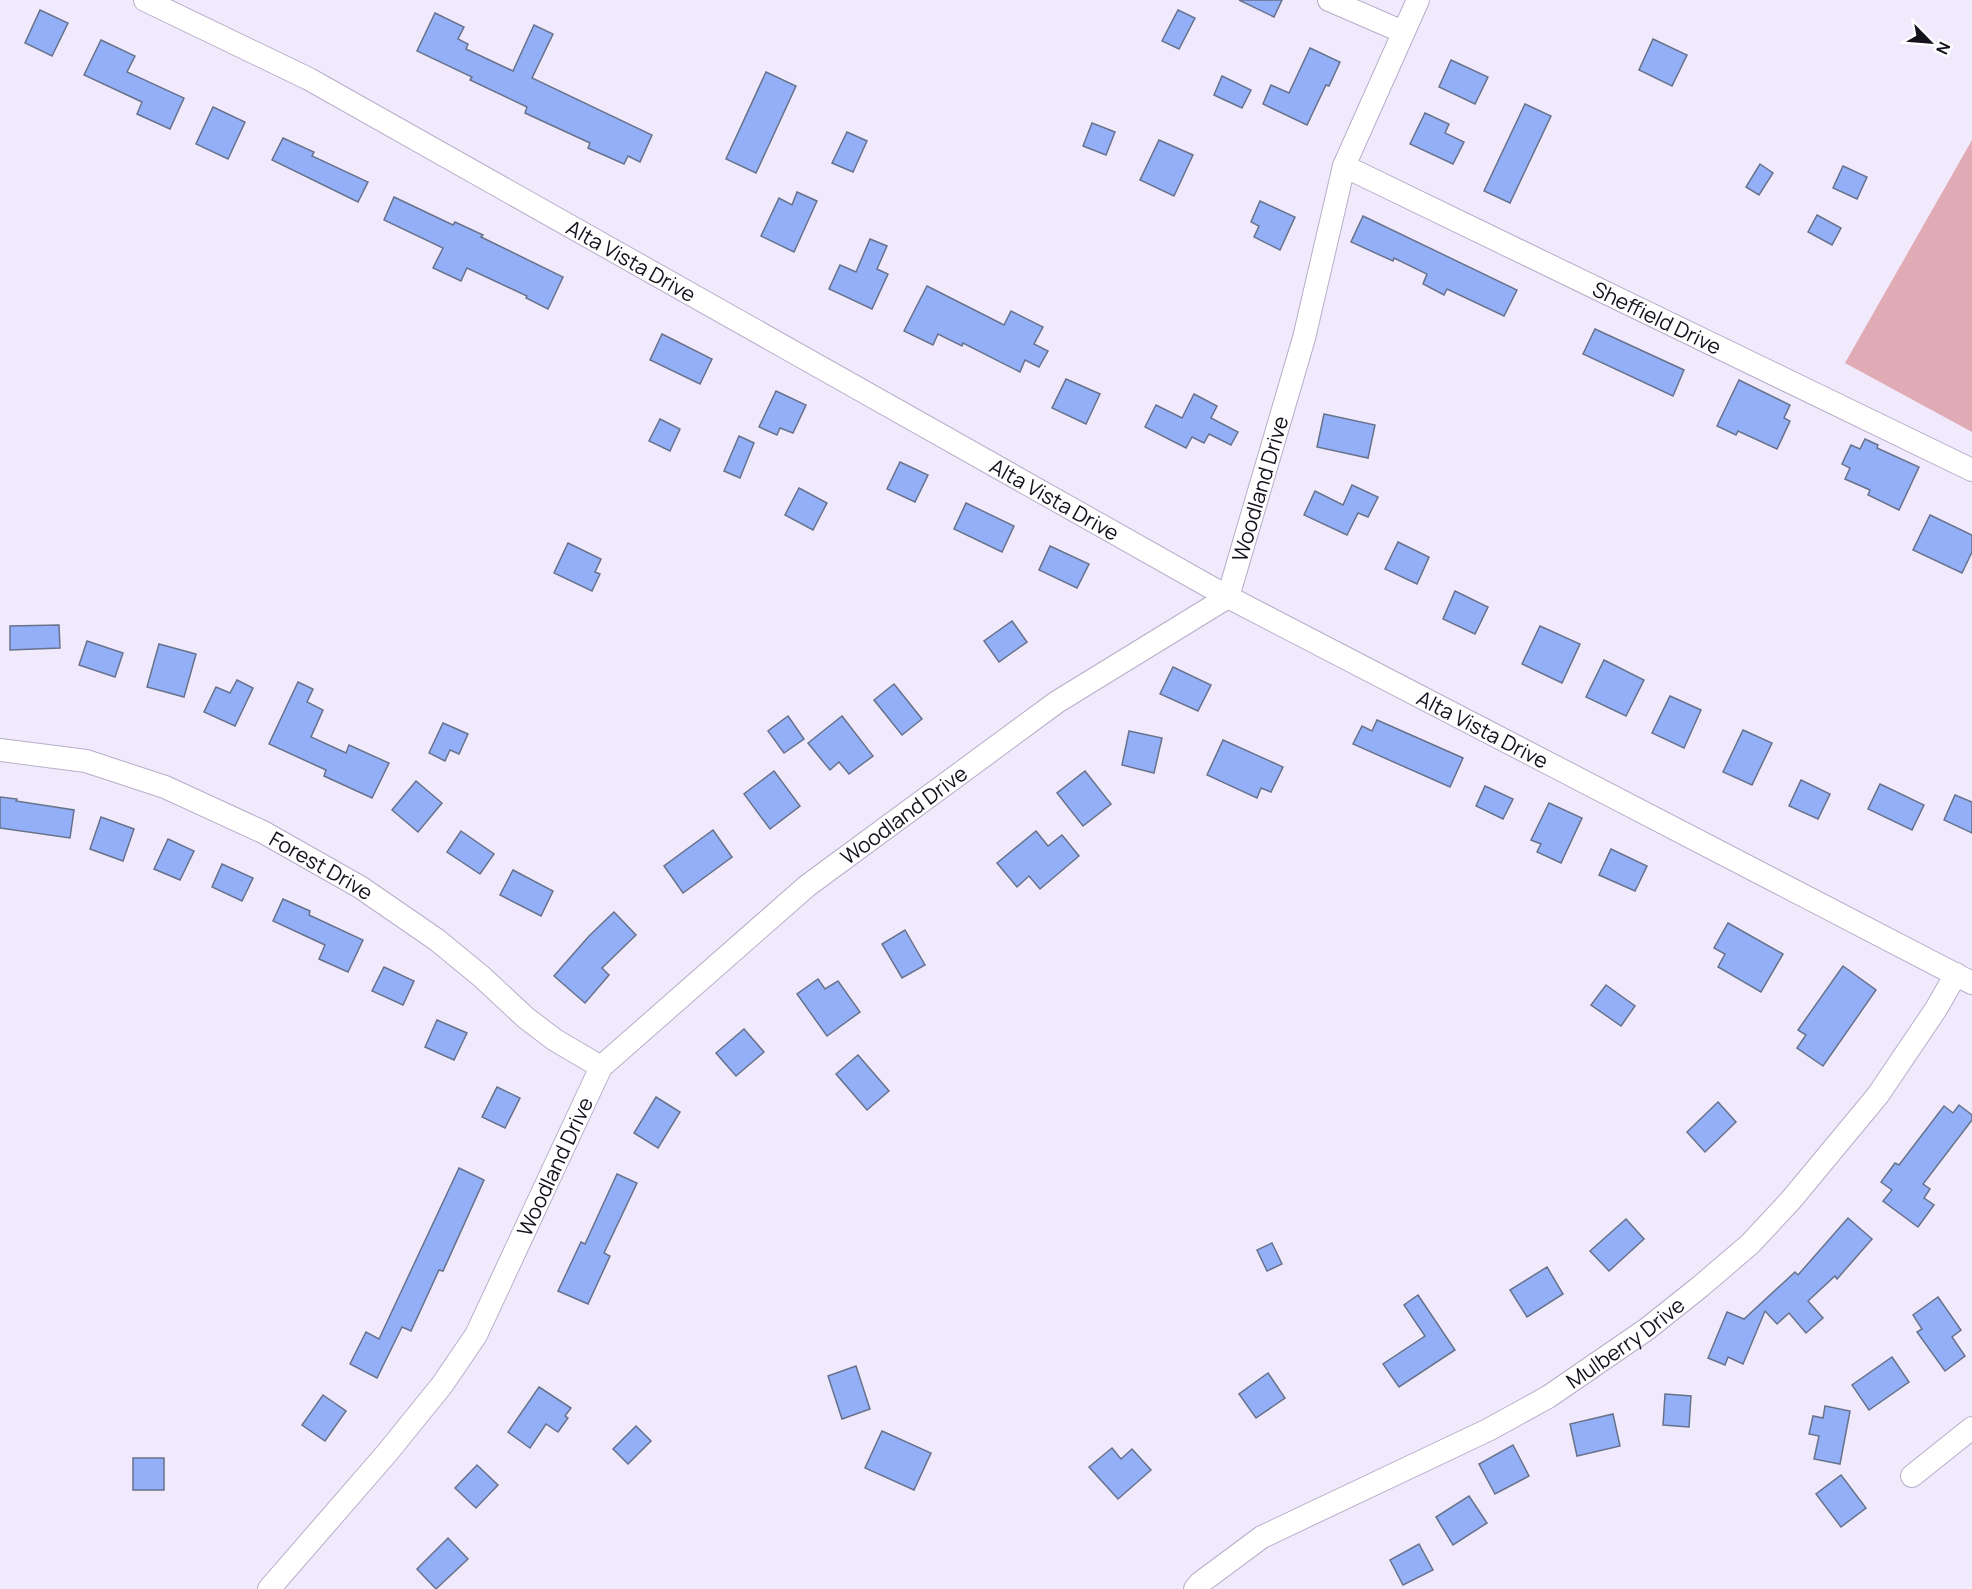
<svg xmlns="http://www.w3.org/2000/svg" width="1972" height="1589" font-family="Manrope,sans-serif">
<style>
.green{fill:#e1abb6}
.building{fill:#93aff7;stroke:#68728c;stroke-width:1.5}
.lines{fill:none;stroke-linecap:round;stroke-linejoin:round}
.minor-casing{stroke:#b7aeca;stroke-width:24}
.minor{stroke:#fff;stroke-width:22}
.labels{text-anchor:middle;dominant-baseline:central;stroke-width:5;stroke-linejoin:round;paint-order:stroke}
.street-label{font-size:21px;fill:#15111c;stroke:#fff}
</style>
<rect width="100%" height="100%" fill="#f0eafc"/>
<polygon class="green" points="1972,140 1972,432 1845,363"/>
<g class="building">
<polygon points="1239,0 1282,0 1274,17"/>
<polygon points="40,10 68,23 52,56 25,43"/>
<polygon points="1178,10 1195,18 1179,49 1162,41"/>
<polygon points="435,13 464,27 458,39 468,44 466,49 513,71 534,25 553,34 532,78 652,135 640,162 628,156 624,164 588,148 590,143 525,113 527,107 470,80 472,77 417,51"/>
<polygon points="1653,39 1687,55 1672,86 1639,70"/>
<polygon points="101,40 135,56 127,72 184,98 170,129 137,114 142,102 84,75"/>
<polygon points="1310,48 1340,62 1329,86 1326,85 1307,125 1263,104 1271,85 1289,93"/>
<polygon points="1451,60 1488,77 1475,104 1439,87"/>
<polygon points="766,72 796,86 756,173 726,159"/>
<polygon points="1222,76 1251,90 1242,108 1214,95"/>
<polygon points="1525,104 1551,116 1510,203 1484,191"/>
<polygon points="213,107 245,122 228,159 196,144"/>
<polygon points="1425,113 1449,124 1445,133 1464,142 1453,164 1410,144"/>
<polygon points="1092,123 1115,132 1106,155 1083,146"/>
<polygon points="847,132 867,141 853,172 832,163"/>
<polygon points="283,138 314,152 312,156 368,182 358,202 272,160"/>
<polygon points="1159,140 1193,155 1174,196 1140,180"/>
<polygon points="1760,164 1773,173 1759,195 1746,187"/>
<polygon points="1843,166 1867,177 1857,199 1833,188"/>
<polygon points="797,192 817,201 794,252 761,236 779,198 792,205"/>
<polygon points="394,197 453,225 455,222 483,235 481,237 563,277 548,309 526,298 527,296 467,268 461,281 433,268 443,248 384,220"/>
<polygon points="1260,201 1295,217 1280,250 1254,237 1259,226 1251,222"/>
<polygon points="1817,215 1841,228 1832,245 1808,232"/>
<polygon points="1363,216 1517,290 1504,316 1447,289 1444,295 1423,284 1427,274 1394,258 1393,261 1351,242"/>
<polygon points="870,239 887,246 877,269 888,274 872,309 829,289 840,265 856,272"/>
<polygon points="927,286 1004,325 1011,311 1043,327 1034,344 1048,351 1039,367 1025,360 1020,372 963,343 962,346 938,334 933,345 904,331"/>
<polygon points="1595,329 1684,370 1673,396 1583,354"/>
<polygon points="662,334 712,359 700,384 650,360"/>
<polygon points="1066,379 1100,394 1086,424 1052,408"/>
<polygon points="1739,380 1790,405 1784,418 1790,421 1777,449 1738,431 1736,435 1717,426"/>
<polygon points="776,391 806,405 793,433 780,428 777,435 759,427"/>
<polygon points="1194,394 1217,406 1211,418 1238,432 1231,445 1209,434 1204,443 1192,437 1186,448 1145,427 1156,405 1182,418"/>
<polygon points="1324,414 1375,425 1368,458 1317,447"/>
<polygon points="660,419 680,429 670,451 649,441"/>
<polygon points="739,436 754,443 740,478 724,471"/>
<polygon points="1865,439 1878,445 1877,448 1919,467 1899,510 1868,495 1870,490 1845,479 1850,468 1842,464 1851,445 1860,449"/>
<polygon points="900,462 928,475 915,502 887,489"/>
<polygon points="1352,485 1378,497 1368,517 1358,513 1347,535 1304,515 1315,491 1343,505"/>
<polygon points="799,488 827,503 813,530 785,515"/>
<polygon points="966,503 1014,526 1002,552 954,529"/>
<polygon points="1930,515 1972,535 1972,552 1962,573 1913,550"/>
<polygon points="1398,542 1429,557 1417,584 1385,569"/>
<polygon points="568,543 601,559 595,572 600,574 592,591 554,573"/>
<polygon points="1050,546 1089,564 1077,588 1039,570"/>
<polygon points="1455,591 1488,607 1475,634 1443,619"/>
<polygon points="1012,621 1027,642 999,662 984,641"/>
<polygon points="59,625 60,648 10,650 10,626"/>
<polygon points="1540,626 1580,644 1562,683 1522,664"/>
<polygon points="87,641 123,653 115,677 79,665"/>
<polygon points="159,644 196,654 184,697 147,687"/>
<polygon points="1604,660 1644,680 1626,716 1586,697"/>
<polygon points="1173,667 1211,685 1198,711 1160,694"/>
<polygon points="237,680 253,688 235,726 204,712 216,687 230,693"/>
<polygon points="298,682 313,689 307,702 323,710 311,737 346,753 349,745 389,763 372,798 324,776 326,770 269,744"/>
<polygon points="894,684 922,719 902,735 874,700"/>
<polygon points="1670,696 1701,710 1684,748 1652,733"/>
<polygon points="788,716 804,739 784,753 768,731"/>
<polygon points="842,716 873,756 849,774 839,762 830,770 808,743"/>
<polygon points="1377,720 1463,758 1450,787 1353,744 1362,726 1372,731"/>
<polygon points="443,723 468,734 459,754 450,750 445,761 429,753"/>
<polygon points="1743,730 1772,743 1752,785 1723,772"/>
<polygon points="1129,731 1162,738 1154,773 1122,765"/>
<polygon points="1223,740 1283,767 1271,792 1261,788 1257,798 1207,775"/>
<polygon points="774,771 800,806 770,829 744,794"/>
<polygon points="1085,771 1111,804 1083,826 1057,793"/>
<polygon points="1801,780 1830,794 1818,819 1789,806"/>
<polygon points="416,781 442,803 418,832 392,810"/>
<polygon points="1880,784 1924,805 1912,830 1868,809"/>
<polygon points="1485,786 1513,799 1503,819 1476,806"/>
<polygon points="1955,795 1972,802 1972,833 1944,820"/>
<polygon points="0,797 17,799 16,801 74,810 70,838 0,828"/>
<polygon points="1549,803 1582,818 1561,863 1537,852 1541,844 1531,840"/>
<polygon points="101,817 134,829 123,861 90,849"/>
<polygon points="713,830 732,857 683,893 664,866"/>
<polygon points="461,831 494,854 480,874 447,852"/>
<polygon points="1036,831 1048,846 1062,835 1079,856 1040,889 1029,876 1017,887 997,863"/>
<polygon points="168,839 194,851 180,880 154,869"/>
<polygon points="1611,849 1647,866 1635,891 1599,875"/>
<polygon points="222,864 253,878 242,901 212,887"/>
<polygon points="513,870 553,891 541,916 500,895"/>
<polygon points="283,899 310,911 309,915 363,940 348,972 319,959 325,945 273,921"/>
<polygon points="614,912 636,935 602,968 609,975 585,1003 554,976 589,936"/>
<polygon points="1728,923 1783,954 1761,992 1718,967 1725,954 1714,948"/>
<polygon points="905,930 925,965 902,978 882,944"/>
<polygon points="1843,966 1876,990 1823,1066 1797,1048 1806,1035 1798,1030"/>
<polygon points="384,967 414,981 403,1005 372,991"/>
<polygon points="818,979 825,989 838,981 860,1012 827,1036 797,994"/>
<polygon points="1606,985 1635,1006 1621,1026 1591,1005"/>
<polygon points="437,1020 467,1033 454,1060 425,1047"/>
<polygon points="744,1029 764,1052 736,1076 716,1053"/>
<polygon points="858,1055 889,1091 867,1110 836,1074"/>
<polygon points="497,1087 520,1098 505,1128 482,1117"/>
<polygon points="656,1097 680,1112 658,1148 634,1133"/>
<polygon points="1718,1102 1736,1122 1705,1152 1687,1132"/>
<polygon points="1959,1105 1972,1115 1972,1120 1923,1184 1930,1189 1924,1198 1934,1205 1918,1227 1883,1201 1892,1190 1881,1182 1895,1163 1899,1165 1944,1106 1953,1113"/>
<polygon points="459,1168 484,1180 443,1271 439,1270 411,1331 402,1327 377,1378 350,1364 366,1332 379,1339"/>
<polygon points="617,1174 637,1183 604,1253 610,1256 588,1304 558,1291 581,1242 585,1244"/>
<polygon points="1848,1218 1872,1239 1837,1279 1835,1276 1808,1301 1823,1318 1806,1333 1789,1313 1777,1324 1765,1311 1743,1364 1728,1357 1725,1365 1708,1358 1727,1312 1744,1319 1795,1272 1798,1275"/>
<polygon points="1626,1219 1644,1239 1609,1271 1590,1251"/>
<polygon points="1272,1243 1282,1264 1267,1271 1257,1250"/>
<polygon points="1547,1267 1563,1294 1527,1317 1510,1290"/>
<polygon points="1418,1295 1455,1350 1399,1387 1383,1364 1425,1336 1404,1305"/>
<polygon points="1938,1297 1961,1330 1952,1337 1965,1356 1945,1371 1917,1332 1922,1329 1913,1315"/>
<polygon points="1892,1357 1909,1382 1869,1410 1852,1385"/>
<polygon points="856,1366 870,1409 842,1419 828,1376"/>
<polygon points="1268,1373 1285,1398 1256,1418 1239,1394"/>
<polygon points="539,1387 571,1408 565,1416 568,1418 558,1432 546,1424 530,1448 508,1432"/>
<polygon points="1665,1394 1691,1396 1689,1427 1663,1425"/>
<polygon points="323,1395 346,1411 325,1441 302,1425"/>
<polygon points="1825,1406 1850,1411 1840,1464 1814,1459 1819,1436 1809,1434 1813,1416 1823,1418"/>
<polygon points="1613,1414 1620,1446 1577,1456 1570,1424"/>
<polygon points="636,1426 651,1441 628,1464 613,1449"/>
<polygon points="882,1431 931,1453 914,1490 865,1468"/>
<polygon points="1513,1445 1529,1476 1495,1494 1479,1464"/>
<polygon points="1112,1448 1121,1459 1132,1449 1151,1470 1118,1499 1089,1467"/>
<rect x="133" y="1458" width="31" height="32"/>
<polygon points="477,1465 498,1485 476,1508 455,1488"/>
<polygon points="1841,1475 1866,1508 1841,1527 1816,1494"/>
<polygon points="1469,1496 1487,1523 1453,1545 1436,1517"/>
<polygon points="448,1538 468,1559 436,1589 417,1569"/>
<polygon points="1419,1544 1433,1570 1403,1585 1390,1560"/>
</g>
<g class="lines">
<defs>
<g id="minor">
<path id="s1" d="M145 0 309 79 1228 597 1972 983"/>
<polyline points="1329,0 1403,32"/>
<path id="s2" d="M1344 166 1972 470"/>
<path id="s3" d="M0 750 86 761 165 787 263 832 360 887 437 940 482 977 526 1018 555 1040 601 1067"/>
<polyline points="1912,1476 1972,1428"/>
<path id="s4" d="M269 1589 387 1453 442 1385 476 1335 601 1067 807 886 1057 702 1228 597 1304 338 1344 166 1418 0"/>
<path id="s5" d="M1195 1589 1200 1583 1262 1537 1488 1430 1548 1397 1647 1329 1701 1286 1750 1244 1791 1200 1878 1095 1936 1009 1956 974"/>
</g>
</defs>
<use href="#minor" class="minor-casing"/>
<use href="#minor" class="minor"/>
</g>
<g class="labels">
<g class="street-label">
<text stroke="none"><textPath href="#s1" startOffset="552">Alta Vista Drive</textPath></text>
<text stroke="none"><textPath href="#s2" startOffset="348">Sheffield Drive</textPath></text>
<text stroke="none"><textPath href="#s4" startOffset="1522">Woodland Drive</textPath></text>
<text stroke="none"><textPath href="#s1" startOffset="1038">Alta Vista Drive</textPath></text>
<text stroke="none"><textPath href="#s1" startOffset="1524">Alta Vista Drive</textPath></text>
<text stroke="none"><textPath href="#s4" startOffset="1018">Woodland Drive</textPath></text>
<text stroke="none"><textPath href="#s3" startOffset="345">Forest Drive</textPath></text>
<text stroke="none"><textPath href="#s4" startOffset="514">Woodland Drive</textPath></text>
<text stroke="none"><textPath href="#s5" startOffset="498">Mulberry Drive</textPath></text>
</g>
</g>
<g transform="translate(1930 42) rotate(115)" stroke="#ffffff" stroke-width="4.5" paint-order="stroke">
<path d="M0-4.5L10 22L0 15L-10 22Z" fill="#15111c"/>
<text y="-9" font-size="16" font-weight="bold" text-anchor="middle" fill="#15111c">N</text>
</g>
</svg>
